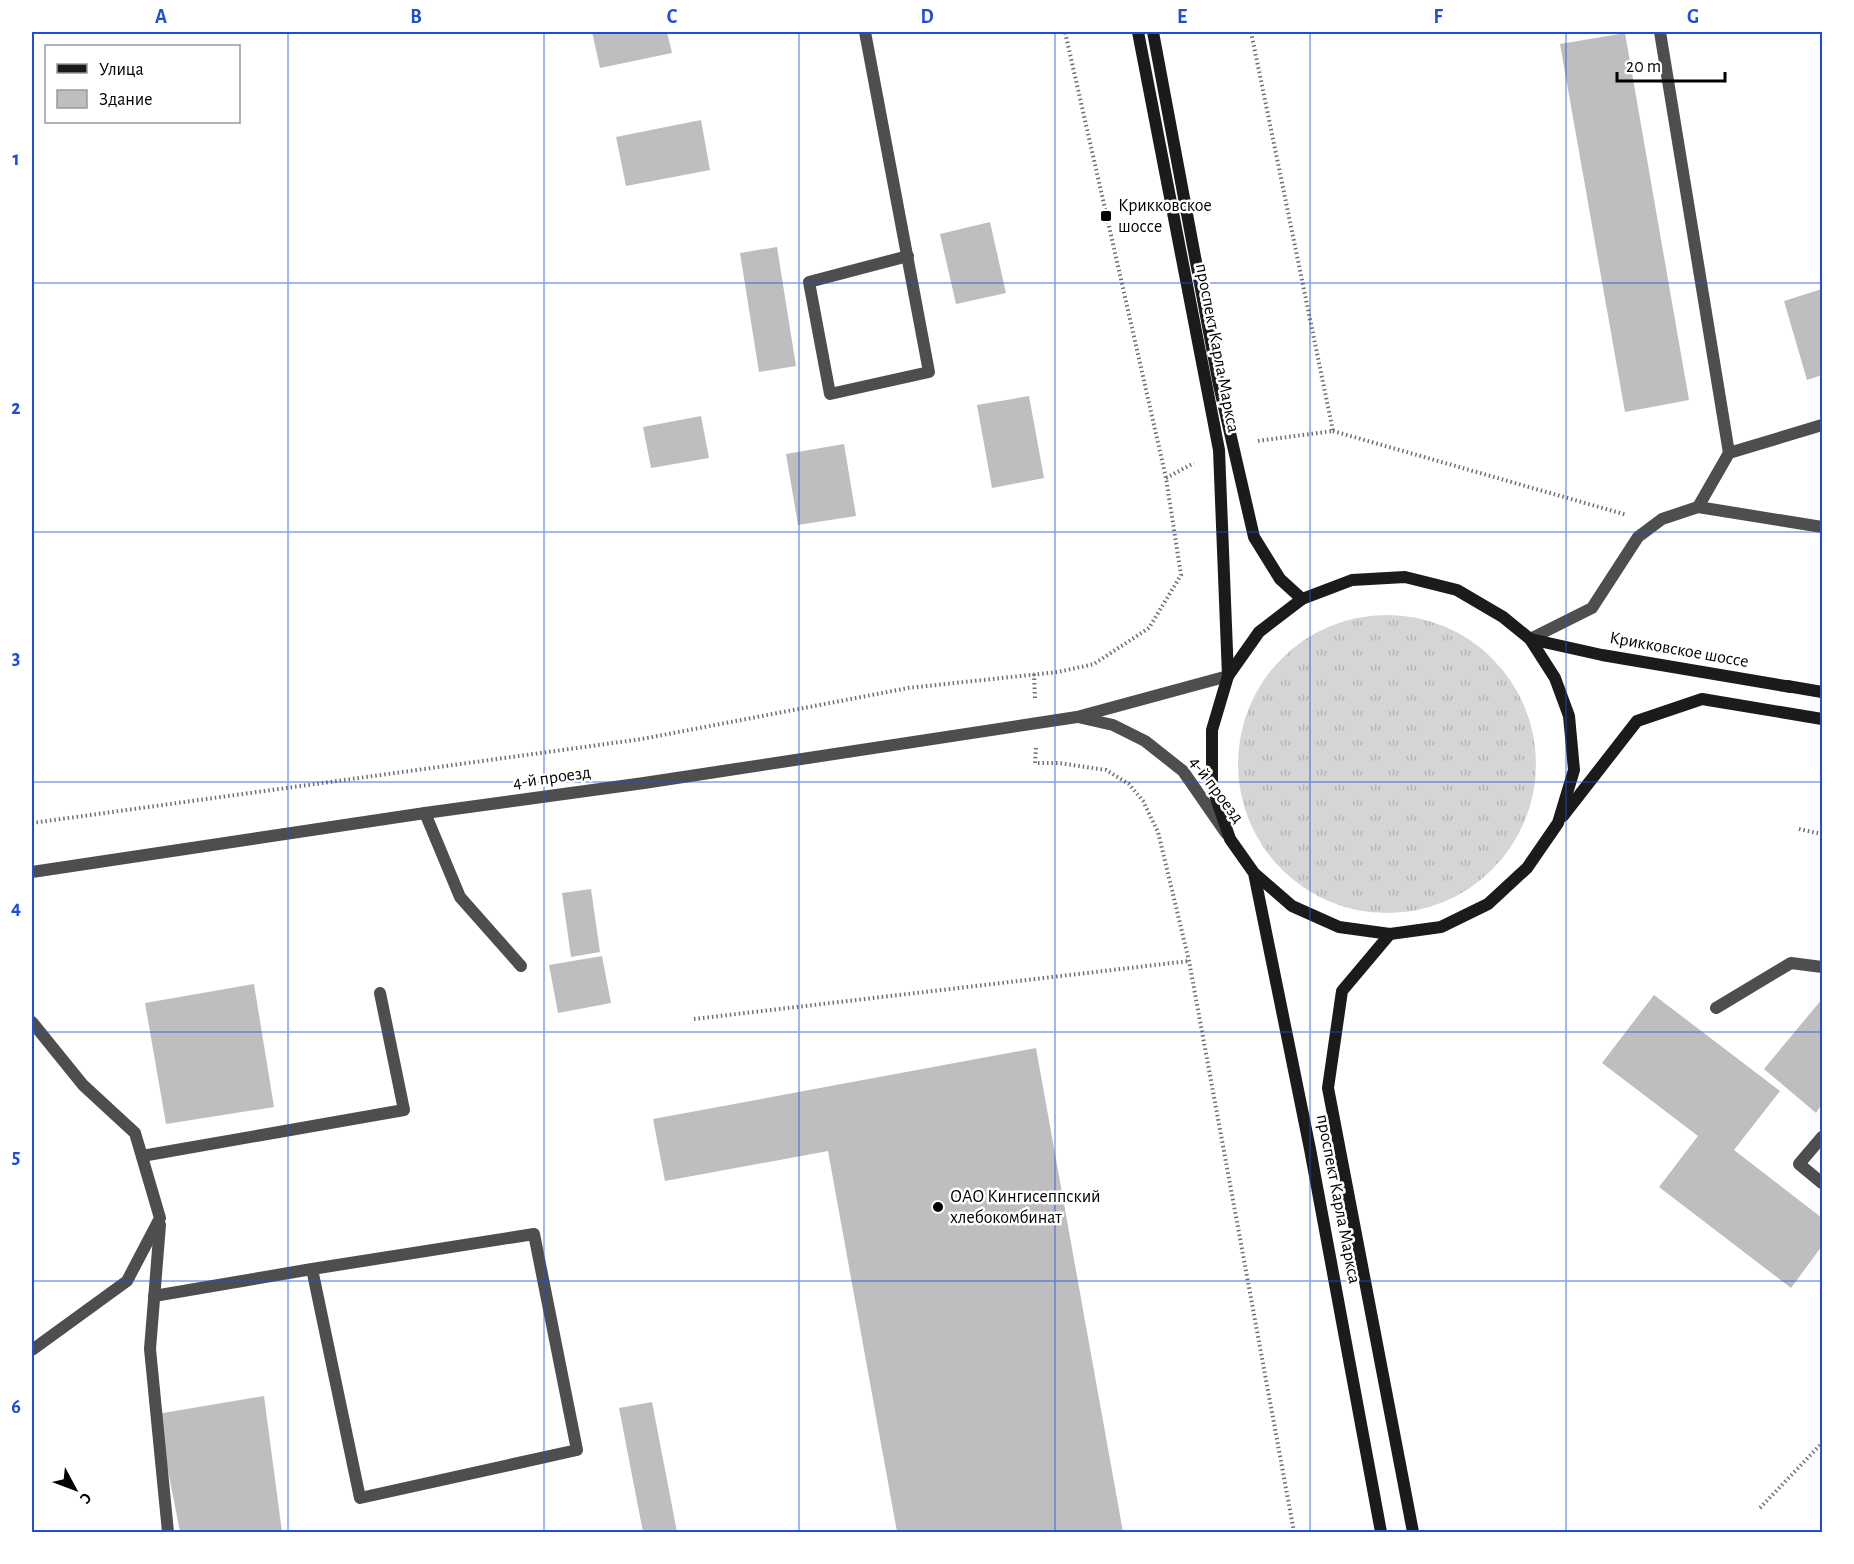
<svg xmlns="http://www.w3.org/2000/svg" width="1854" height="1564" font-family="'Alegreya Sans',sans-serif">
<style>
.grass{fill:url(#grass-tufts)}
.building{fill:#bebebe}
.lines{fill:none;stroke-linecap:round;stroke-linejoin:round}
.path{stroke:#707070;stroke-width:4;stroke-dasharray:1.5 3;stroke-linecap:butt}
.lane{stroke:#4e4e4e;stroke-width:12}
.street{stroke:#4e4e4e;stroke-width:12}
.secondary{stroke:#1b1b1b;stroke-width:12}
.grid{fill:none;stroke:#1d4ed8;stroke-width:1.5;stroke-opacity:0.55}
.poi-dot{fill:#000;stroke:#fff;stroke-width:2}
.labels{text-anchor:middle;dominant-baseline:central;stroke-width:5;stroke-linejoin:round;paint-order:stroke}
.poi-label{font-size:18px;fill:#000;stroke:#fff;text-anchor:start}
.street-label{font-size:18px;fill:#000;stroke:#fff}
.neatline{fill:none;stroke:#1d4ed8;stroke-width:2}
.grid-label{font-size:20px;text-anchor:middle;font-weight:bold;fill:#1d4ed8}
</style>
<defs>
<pattern id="grass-tufts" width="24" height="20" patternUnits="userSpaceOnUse" patternTransform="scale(1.5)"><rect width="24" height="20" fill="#d5d5d5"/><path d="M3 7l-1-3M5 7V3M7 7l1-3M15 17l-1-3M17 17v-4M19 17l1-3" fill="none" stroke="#b5b5b5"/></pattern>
</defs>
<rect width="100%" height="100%" fill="#fff"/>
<circle class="grass" cx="1387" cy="764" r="149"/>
<g class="building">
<polygon points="592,32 667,32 672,53 600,68"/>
<polygon points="1625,33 1689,400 1625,412 1560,44"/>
<polygon points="701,120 710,170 626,186 616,137"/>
<polygon points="990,222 1006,293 956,304 940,234"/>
<polygon points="777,247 796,366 759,372 740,253"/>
<polygon points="1822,289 1822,375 1807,380 1784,301"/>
<polygon points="1029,396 1044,478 992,488 977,405"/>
<polygon points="701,416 709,458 651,468 643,427"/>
<polygon points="844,444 856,516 798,525 786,454"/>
<polygon points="591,889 600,952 571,957 562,893"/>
<polygon points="602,956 611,1003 558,1013 549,965"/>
<polygon points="254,984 274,1107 166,1124 145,1003"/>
<polygon points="1654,995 1780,1091 1734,1150 1822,1218 1822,1246 1791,1288 1659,1187 1698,1136 1602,1063"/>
<polygon points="1822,999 1822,1104 1816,1113 1764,1069"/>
<polygon points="1036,1048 1123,1532 897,1532 828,1151 665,1181 653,1119"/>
<polygon points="264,1396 282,1532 180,1532 157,1414"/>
<polygon points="652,1402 677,1532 643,1532 619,1408"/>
</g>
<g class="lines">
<g class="path">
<polyline points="1251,32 1333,431 1257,441"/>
<polyline points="1333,431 1627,515"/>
<polyline points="1166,478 1194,463"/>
<polyline points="1034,674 1035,698"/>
<polyline points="1036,748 1035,763 1059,763 1106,770 1129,784 1143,801 1158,832 1189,961 1294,1532"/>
<polyline points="32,823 642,739 908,688 1058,672 1094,664 1149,628 1181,575 1166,478 1065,32"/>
<polyline points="1799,829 1822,834"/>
<polyline points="694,1019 1189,961"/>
<polyline points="1760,1508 1822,1443"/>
</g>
<g class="lane">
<polyline points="865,32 929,372 830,394 809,282 908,256"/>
<polyline points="1660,32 1729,453"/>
<polyline points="1698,507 1729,453 1822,425"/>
<polyline points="425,813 460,897 521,966"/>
<polyline points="1716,1008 1791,963 1822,967"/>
<polyline points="32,1022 83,1085 135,1133 160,1218 127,1281 32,1350"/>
<polyline points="1822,1137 1799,1164 1822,1183"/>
<polyline points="142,1156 404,1110 380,993"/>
<polyline points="160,1225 150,1349 168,1532"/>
<polyline points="154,1296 312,1269 360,1498 577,1450 534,1234 312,1269"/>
</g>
<g class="street">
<polyline points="1530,639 1592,608 1638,537 1662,519 1698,507 1822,527"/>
<polyline points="1078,717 1113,725 1145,741 1183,771 1226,833"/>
<polyline points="32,872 425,813 644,783 1077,717 1228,676"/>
</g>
<g class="secondary">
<polyline points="1138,32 1219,450 1228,676"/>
<polyline points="1153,32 1219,385 1254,537 1280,579 1302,599"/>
<polyline points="1530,639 1602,655 1791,687"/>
<polyline points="1787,686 1822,692"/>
<polyline points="1563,816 1637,721 1702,699 1822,719"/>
<polyline points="1254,873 1292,906 1339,927 1390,934 1441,927 1488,904 1527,868 1558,823 1574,770 1569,716 1555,678 1530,639 1503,617 1457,590 1405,577 1352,580 1302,599 1259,632 1228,676 1212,730 1212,786 1230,839 1254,873 1310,1149 1381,1532"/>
<polyline points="1390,934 1342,991 1328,1088 1413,1532"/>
</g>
</g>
<path class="grid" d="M288 32V1532M544 32V1532M799 32V1532M1055 32V1532M1310 32V1532M1566 32V1532M32 283H1822M32 532H1822M32 782H1822M32 1032H1822M32 1281H1822"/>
<g class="poi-dot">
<rect x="1100" y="210" width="12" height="12" rx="3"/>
<circle cx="938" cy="1207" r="6"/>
</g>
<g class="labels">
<g class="poi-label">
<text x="1118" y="206">Крикковское<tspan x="1118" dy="21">шоссе</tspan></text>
<text x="950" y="1197">ОАО Кингисеппский<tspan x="950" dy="21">хлебокомбинат</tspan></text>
</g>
<g class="street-label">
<text transform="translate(1217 348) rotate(79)">проспект Карла Маркса</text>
<text transform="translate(1679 650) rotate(10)">Крикковское шоссе</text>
<text transform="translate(552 778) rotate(-8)">4-й проезд</text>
<text transform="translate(1216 790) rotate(53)">4-й проезд</text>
<text transform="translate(1338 1199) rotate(79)">проспект Карла Маркса</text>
</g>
</g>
<rect width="1854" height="1564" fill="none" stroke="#ffffff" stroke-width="66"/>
<rect x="45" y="45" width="195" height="78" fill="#ffffff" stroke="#999999" stroke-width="1.5"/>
<rect x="57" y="64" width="30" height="9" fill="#1b1b1b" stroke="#999999" stroke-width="1.5"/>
<text x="99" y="75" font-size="18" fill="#000000">Улица</text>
<rect x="57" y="90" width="30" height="18" fill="#bebebe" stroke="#999999" stroke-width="1.5"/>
<text x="99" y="105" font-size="18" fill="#000000">Здание</text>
<g transform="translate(75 1489) rotate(131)" stroke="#ffffff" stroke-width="4.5" paint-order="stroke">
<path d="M0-4.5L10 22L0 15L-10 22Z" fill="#000000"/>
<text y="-9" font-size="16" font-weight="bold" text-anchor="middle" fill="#000000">С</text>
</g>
<path d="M1617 72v9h108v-9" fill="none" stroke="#000000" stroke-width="3"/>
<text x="1626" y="72" font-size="18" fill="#000000" stroke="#ffffff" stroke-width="4.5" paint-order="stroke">20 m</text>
<rect x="33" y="33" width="1788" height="1498" class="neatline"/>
<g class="grid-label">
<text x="161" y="23">A</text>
<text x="416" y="23">B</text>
<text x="672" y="23">C</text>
<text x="927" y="23">D</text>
<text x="1182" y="23">E</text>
<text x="1438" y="23">F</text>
<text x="1693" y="23">G</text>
<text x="16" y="165">1</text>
<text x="16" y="414">2</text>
<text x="16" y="664">3</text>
<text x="16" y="914">4</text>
<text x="16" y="1163">5</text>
<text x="16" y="1413">6</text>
</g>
</svg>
